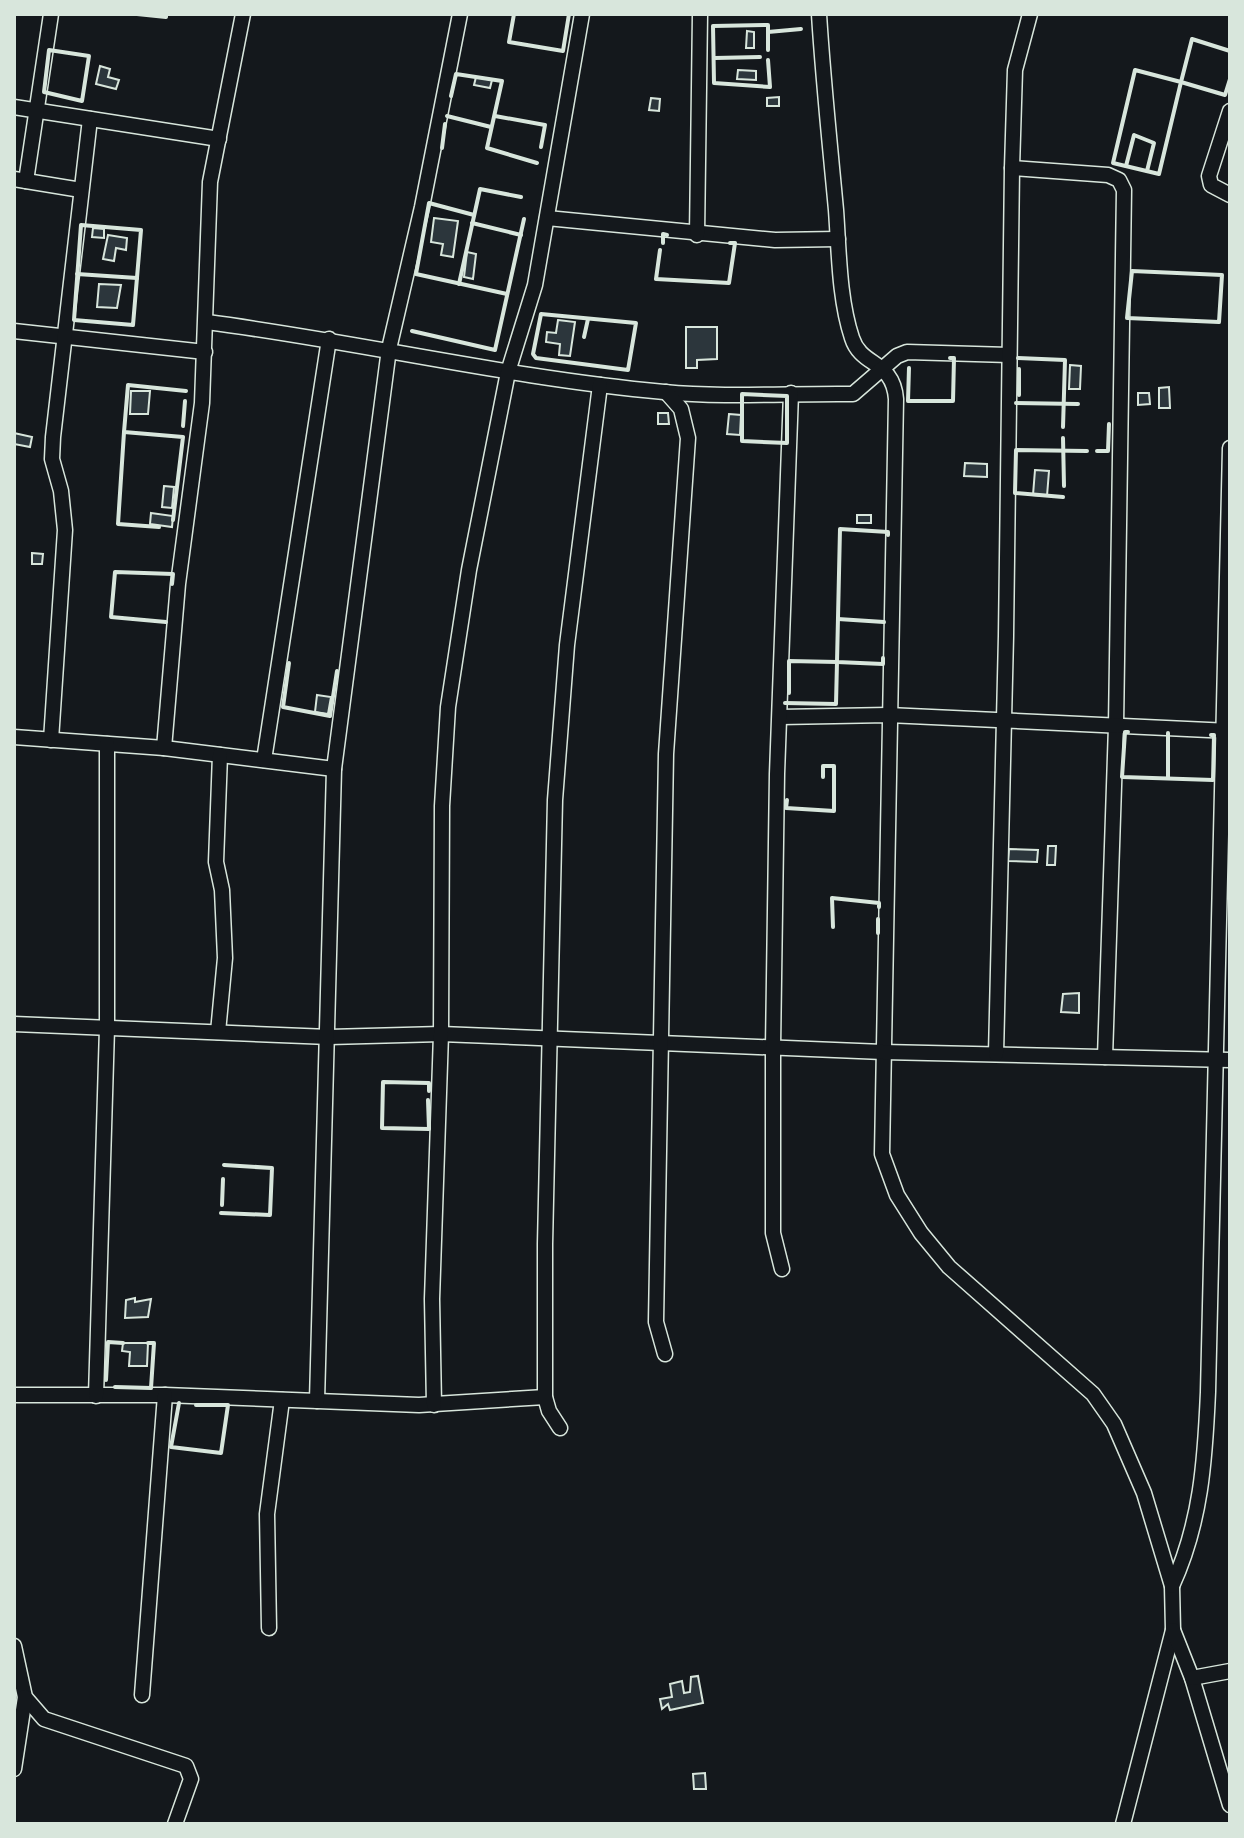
<svg xmlns="http://www.w3.org/2000/svg" width="1244" height="1838" font-family="'Fira Sans Condensed',sans-serif">
<style>
.building{fill:#2c363c;stroke:#d8e6dc;stroke-width:2}
.lines{fill:none;stroke-linecap:round;stroke-linejoin:round}
.minor-casing{stroke:#d8e6dc;stroke-width:17}
.minor{stroke:#14181c;stroke-width:14}
.wall{stroke:#d8e6dc;stroke-width:4}
</style>
<rect width="100%" height="100%" fill="#14181c"/>
<g class="building">
<polygon points="747,31 754,32 754,48 746,48"/>
<polygon points="100,66 110,69 108,77 119,80 116,89 96,84"/>
<polygon points="738,70 756,71 756,80 737,79"/>
<polygon points="476,77 492,80 490,88 474,85"/>
<polygon points="779,97 779,106 767,106 767,98"/>
<polygon points="651,98 660,99 659,111 649,110"/>
<polygon points="434,218 458,221 453,257 441,255 443,244 431,242"/>
<polygon points="93,228 104,229 104,238 92,237"/>
<polygon points="108,235 127,238 126,250 116,248 114,261 103,259"/>
<polygon points="467,252 476,254 473,279 464,277"/>
<polygon points="99,284 121,285 117,308 97,307"/>
<polygon points="558,320 575,322 570,356 559,355 560,344 546,342 547,332 556,333"/>
<polygon points="686,327 717,327 717,359 697,360 697,368 686,368"/>
<polygon points="1070,365 1081,366 1080,389 1069,389"/>
<polygon points="1169,387 1170,408 1159,408 1159,388"/>
<polygon points="131,391 150,391 148,414 130,414"/>
<polygon points="1138,393 1149,393 1150,404 1138,405"/>
<polygon points="658,413 668,413 669,424 658,424"/>
<polygon points="729,414 741,415 740,435 727,434"/>
<polygon points="14,433 32,437 30,447 14,444"/>
<polygon points="965,463 987,464 987,477 964,476"/>
<polygon points="1035,470 1049,471 1047,496 1033,495"/>
<polygon points="164,486 174,487 172,508 162,507"/>
<polygon points="151,513 173,516 172,527 150,524"/>
<rect x="857" y="515" width="14" height="8"/>
<polygon points="32,553 43,554 42,564 32,564"/>
<polygon points="317,695 331,697 328,714 315,712"/>
<polygon points="1048,846 1056,846 1055,865 1047,865"/>
<polygon points="1009,849 1038,850 1037,862 1008,861"/>
<polygon points="1079,993 1079,1013 1061,1012 1063,994"/>
<polygon points="135,1298 135,1302 151,1299 148,1317 125,1318 126,1300"/>
<polygon points="123,1343 148,1343 147,1366 129,1366 130,1352 122,1351"/>
<polygon points="698,1676 703,1703 670,1710 668,1704 662,1709 660,1699 672,1697 670,1684 682,1681 684,1693 690,1692 691,1677"/>
<polygon points="705,1773 706,1789 694,1789 693,1774"/>
</g>
<g class="lines">
<defs>
<g id="minor">
<path d="M819 14C823 79 830 145 836 210 839 251 839 299 852 338 861 367 893 360 896 399L882 1154 897 1195 921 1233 949 1267 1093 1394 1114 1424 1144 1493 1172 1586 1173 1630 1123 1824"/>
<polyline points="14,107 219,139"/>
<polyline points="1230,111 1209,176 1211,185 1230,195"/>
<polyline points="1012,168 1108,175 1119,180 1124,190 1116,726 1105,1057"/>
<polyline points="14,179 81,190"/>
<polyline points="26,181 51,14"/>
<polyline points="547,218 775,240 838,239"/>
<polyline points="697,235 700,14"/>
<path d="M207 322C360 342 510 378 664 392 726 398 791 393 853 394L897 356 907 352 1009 355"/>
<polyline points="14,331 205,352"/>
<polyline points="780,717 888,715 1230,731"/>
<polyline points="14,737 164,748 334,769"/>
<polyline points="51,740 65,530 61,491 52,459 53,437 90,119"/>
<polyline points="164,748 178,584 202,403 210,182 243,14"/>
<polyline points="264,760 329,339"/>
<polyline points="14,1024 329,1037 441,1034 883,1052 1230,1060"/>
<polyline points="218,1032 225,958 222,890 216,862 220,755"/>
<polyline points="996,1054 1006,636 1012,168 1015,70 1030,14"/>
<polyline points="782,1269 773,1233 773,1047 777,774 791,393"/>
<polyline points="665,1354 656,1322 666,754 688,438 681,409 666,392"/>
<polyline points="14,1395 165,1395 419,1405 545,1397"/>
<polyline points="96,1396 107,1028 107,744"/>
<polyline points="317,1401 334,769 389,349 422,207 460,14"/>
<polyline points="434,1405 432,1299 441,1034 442,806 448,707 469,570 508,372 535,285 582,14"/>
<polyline points="560,1428 549,1411 545,1397 545,1244 555,800 567,645 600,385"/>
<path d="M1172 1586C1201 1523 1205 1461 1208 1392L1230 448"/>
<polyline points="269,1628 267,1514 282,1400"/>
<polyline points="1173,1630 1192,1678 1230,1805"/>
<polyline points="14,1646 25,1697 44,1719 186,1766 191,1779 175,1824"/>
<polyline points="1192,1678 1230,1671"/>
<polyline points="142,1695 165,1395"/>
<polyline points="14,1769 25,1697"/>
</g>
</defs>
<use href="#minor" class="minor-casing"/>
<use href="#minor" class="minor"/>
<g class="wall">
<polyline points="95,14 108,14"/>
<polyline points="137,14 166,17 166,14"/>
<polyline points="514,14 509,42 563,51 569,14"/>
<polyline points="768,32 801,29"/>
<polygon points="49,50 89,56 82,101 44,92"/>
<polyline points="768,50 768,25 713,26 714,83 770,87 768,60"/>
<polyline points="1230,51 1192,39 1181,82 1225,95 1230,79"/>
<polyline points="715,58 760,57"/>
<polygon points="1135,70 1181,82 1159,174 1113,163"/>
<polyline points="451,96 456,74 502,81 487,148 537,163"/>
<polyline points="447,116 491,127"/>
<polyline points="495,116 545,125 541,147"/>
<polyline points="442,148 445,124"/>
<polyline points="1126,166 1134,135 1154,143 1147,171"/>
<polyline points="474,215 429,203 416,274 507,294"/>
<polyline points="472,223 521,235"/>
<polygon points="81,225 141,230 133,325 74,320"/>
<polyline points="663,243 663,234 667,235"/>
<polyline points="660,250 656,279 729,283 735,243 730,243"/>
<polygon points="1132,271 1222,275 1219,322 1127,318"/>
<polyline points="77,274 137,278"/>
<polyline points="459,284 480,189 521,197"/>
<polygon points="541,314 636,323 628,370 536,358 533,354"/>
<polyline points="412,331 495,350 524,219"/>
<polyline points="584,337 588,319"/>
<polyline points="1018,358 1065,360 1063,427"/>
<polyline points="909,368 908,401 953,401 954,358 950,358"/>
<polygon points="742,394 787,396 787,443 742,441"/>
<polyline points="1019,395 1019,369"/>
<polyline points="1016,403 1078,404"/>
<polyline points="183,426 185,401"/>
<polyline points="124,432 118,524 159,527"/>
<polyline points="1063,438 1064,486"/>
<polyline points="1097,451 1108,451 1109,424"/>
<polyline points="1063,497 1015,493 1016,450 1087,451"/>
<polyline points="173,520 183,437 124,432 128,385 186,391"/>
<polyline points="838,619 884,622"/>
<polyline points="166,622 111,617 115,572 173,574 172,584"/>
<polyline points="883,658 883,664 837,662 840,529 888,532 888,535"/>
<polyline points="289,663 283,707 330,716 337,671"/>
<polyline points="785,703 836,704 837,662 789,661 789,693"/>
<polyline points="1128,732 1125,732 1122,777 1213,780 1214,735 1211,735"/>
<polyline points="1168,778 1168,733"/>
<polyline points="787,800 786,808 834,811 834,766 823,766 823,777"/>
<polyline points="833,927 832,898 879,903 879,907"/>
<polyline points="878,933 878,919"/>
<polyline points="428,1100 429,1129 382,1128 383,1082 429,1083 429,1091"/>
<polyline points="222,1205 223,1179"/>
<polyline points="221,1213 270,1215 272,1168 224,1165"/>
<polyline points="106,1380 108,1342 123,1343"/>
<polyline points="115,1387 151,1388 154,1343 148,1343"/>
<polyline points="179,1403 171,1447 221,1453 228,1405 196,1405"/>
</g>
</g>
<rect width="1244" height="1838" fill="none" stroke="#d8e6dc" stroke-width="32"/>
</svg>
